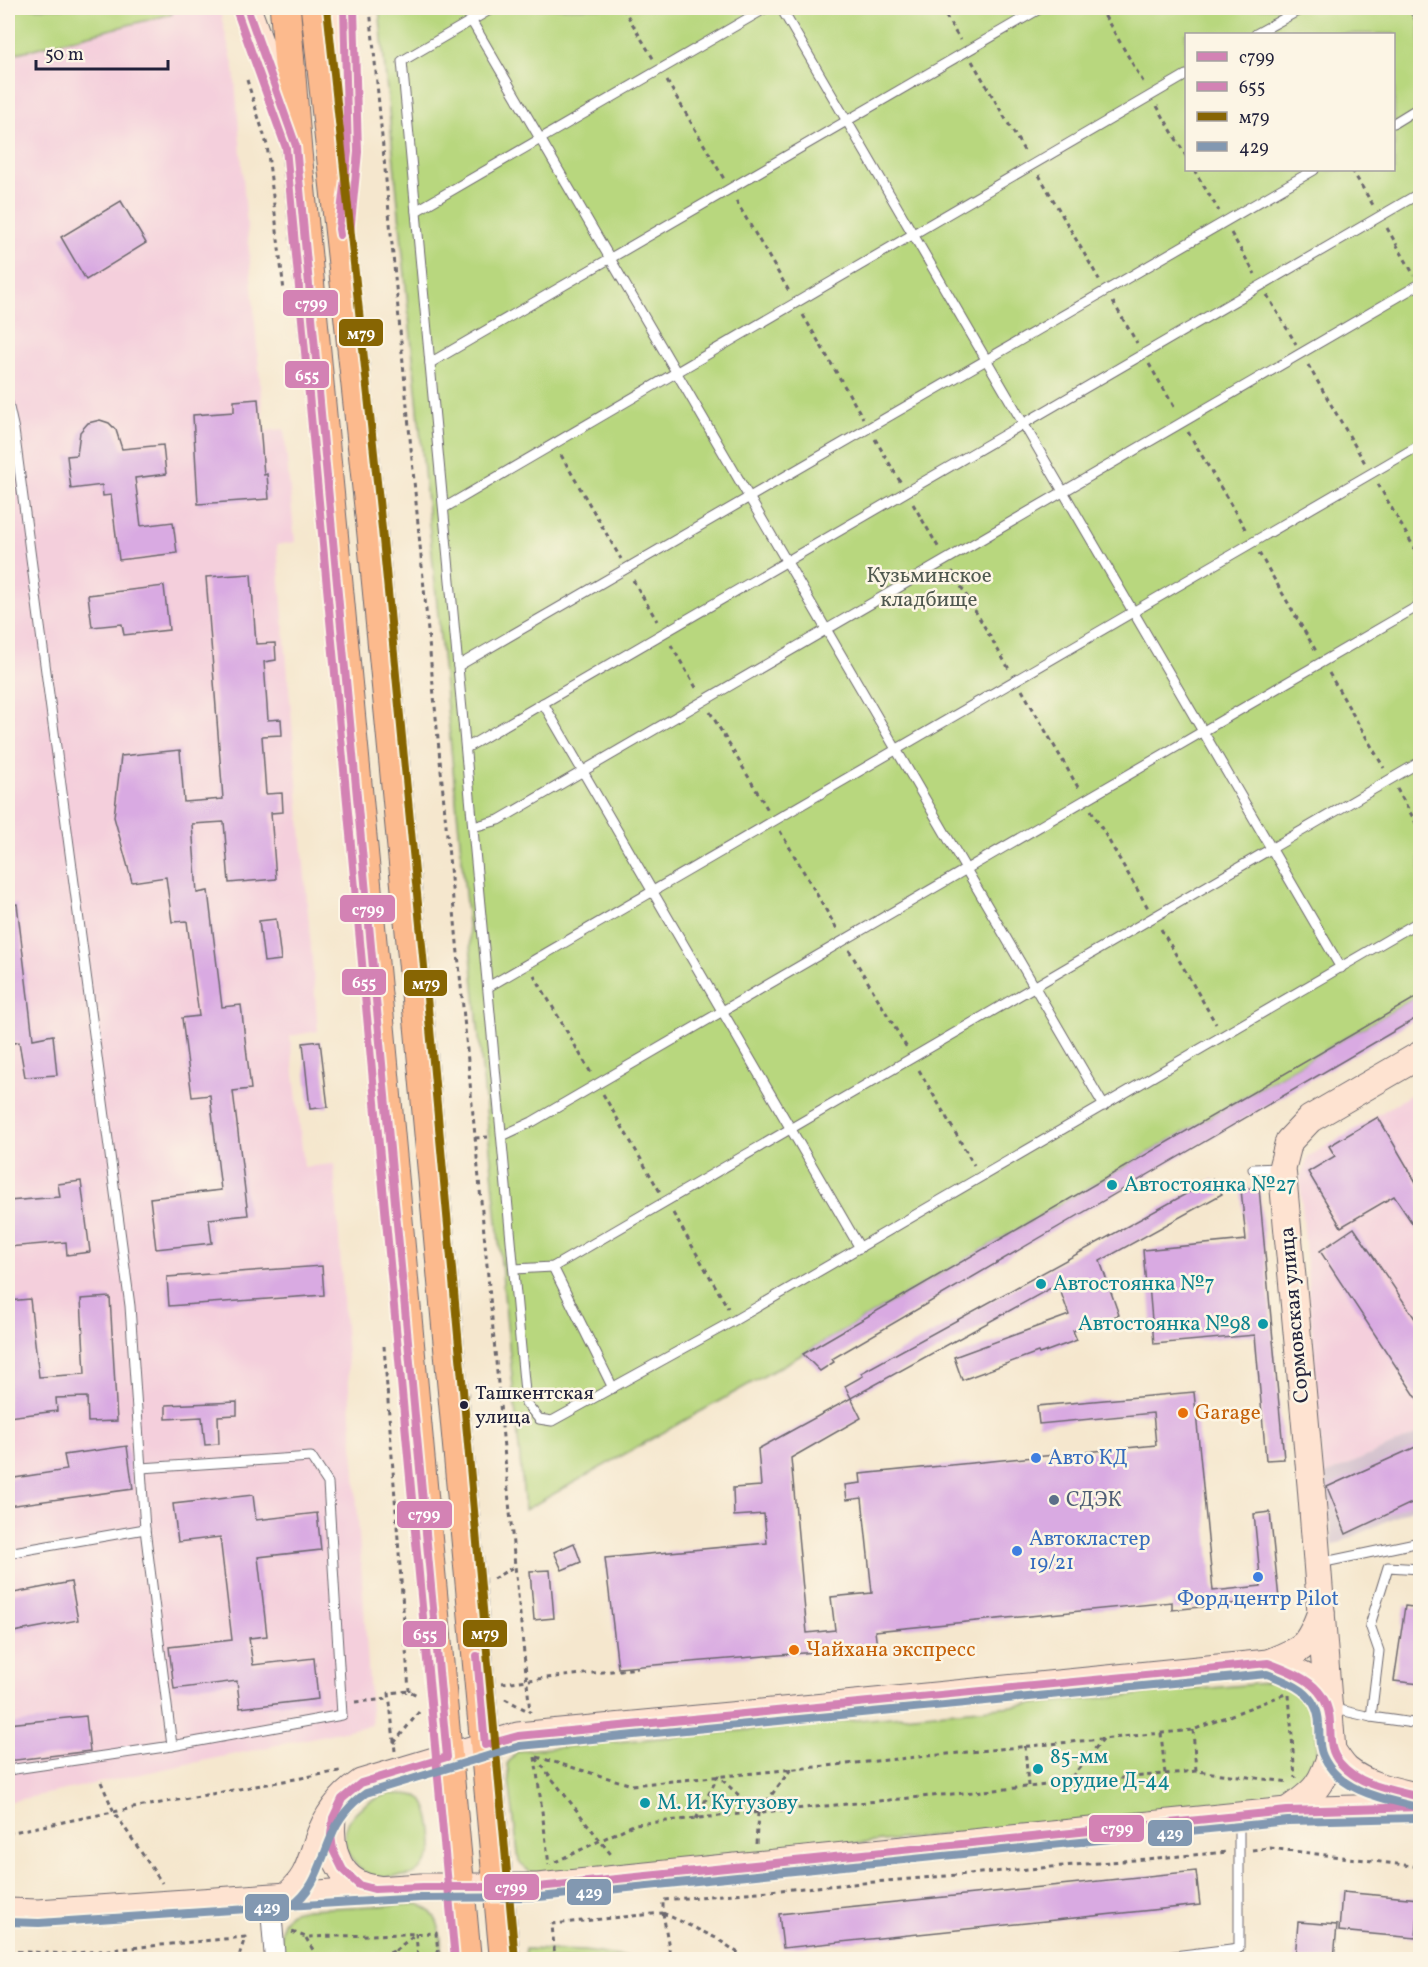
<svg xmlns="http://www.w3.org/2000/svg" width="1428" height="1967" font-family="Vollkorn,serif">
<style>
.built{fill:#f4cfdc}
.industrial{fill:#d0bdcc}
.green{fill:#b8d77e;stroke:#6d7c5c;stroke-width:1.5;fill-rule:evenodd}
.building{fill:#d9aae2}
.lines{fill:none;stroke-linecap:round;stroke-linejoin:round}
.lane-casing{stroke:#6c676e;stroke-width:11}
.street-casing{stroke:#6c676e;stroke-width:22}
.secondary-casing{stroke:#6c676e;stroke-width:29}
.primary-casing{stroke:#6c676e;stroke-width:32}
.path{stroke:#6c676e;stroke-width:3;stroke-dasharray:4.5 4.5;stroke-linecap:butt}
.lane{stroke:#fff;stroke-width:9}
.street{stroke:#fff;stroke-width:20}
.secondary{stroke:#fee3d1;stroke-width:27}
.primary{stroke:#fcba8d;stroke-width:30}
.bus-1-casing{stroke:#fcf5e5;stroke-width:12}
.bus-2-casing{stroke:#fcf5e5;stroke-width:12}
.bus-3-casing{stroke:#fcf5e5;stroke-width:12}
.bus-4-casing{stroke:#fcf5e5;stroke-width:12}
.bus-1{stroke:#d382b4;stroke-width:8}
.bus-2{stroke:#d382b4;stroke-width:8}
.bus-3{stroke:#876503;stroke-width:8}
.bus-4{stroke:#8298b1;stroke-width:8}
.culture-dot{fill:#0f9aa8;stroke:#fcf5e5;stroke-width:2}
.bus-dot{fill:#22223b;stroke:#fcf5e5;stroke-width:2}
.food-dot{fill:#e8710a;stroke:#fcf5e5;stroke-width:2}
.shop-dot{fill:#3f7fe0;stroke:#fcf5e5;stroke-width:2}
.service-dot{fill:#5c6f8a;stroke:#fcf5e5;stroke-width:2}
.labels{text-anchor:middle;dominant-baseline:central;stroke-width:5;stroke-linejoin:round;paint-order:stroke}
.bus-label{font-size:20px;fill:#22223b;stroke:#fcf5e5;text-anchor:start}
.park-label{font-size:21px;fill:#4f584f;stroke:#fcf5e5}
.culture-label{font-size:21px;fill:#0d838f;stroke:#fcf5e5;text-anchor:start}
.street-label{font-size:21px;fill:#22223b;stroke:#fcf5e5}
.food-label{font-size:21px;fill:#c56008;stroke:#fcf5e5;text-anchor:start}
.shop-label{font-size:21px;fill:#366cbe;stroke:#fcf5e5;text-anchor:start}
.service-label{font-size:21px;fill:#4e5e75;stroke:#fcf5e5;text-anchor:start}
.line-badge{stroke:#fcf5e5;stroke-width:2}
.badge-label{font-size:16px;text-anchor:middle;font-weight:bold;fill:#fff}
</style>
<rect width="100%" height="100%" fill="#fcf5e5"/>
<filter id="ink" filterUnits="userSpaceOnUse"><feTurbulence type="fractalNoise" baseFrequency=".0167" numOctaves="2"/><feDisplacementMap in="SourceGraphic" scale="12" xChannelSelector="R" yChannelSelector="G"/><feConvolveMatrix kernelMatrix="1 2 1 2 8 2 1 2 1" color-interpolation-filters="sRGB"/></filter>
<filter id="wash" filterUnits="userSpaceOnUse"><feTurbulence type="fractalNoise" baseFrequency=".008" numOctaves="4" result="noise"/><feDisplacementMap in="SourceGraphic" scale="24" xChannelSelector="R" yChannelSelector="G"/><feGaussianBlur stdDeviation="1.35" result="paint"/><feColorMatrix in="noise" values="0 0 0 0 0 0 0 0 0 0 0 0 0 0 0 0 0 1.4 0 .05"/><feComposite in="paint" operator="in"/></filter>
<g filter="url(#wash)">
<rect width="100%" height="100%" fill="#f5e7ce"/>
<g class="built">
<polygon points="8,8 219,8 234,68 264,431 284,429 295,542 277,545 318,1031 290,1036 304,1167 334,1164 372,1725 8,1802"/>
<polygon points="1420,1089 1420,1433 1323,1476 1300,1179 1308,1157"/>
</g>
<polygon class="industrial" points="1420,1433 1420,1505 1333,1546 1323,1476"/>
<g class="green">
<polygon points="8,8 170,8 172,14 13,54 8,34"/>
<path d="M379 8H1420V995L803 1354 525 1510ZM1186 34H1394V170H1186Z"/>
<polygon points="1288,1681 1314,1696 1319,1774 1297,1798 535,1877 519,1862 507,1764 517,1751"/>
<path d="M389 1794C397 1794 409 1793 417 1796 430 1802 433 1834 433 1848 432 1856 424 1866 418 1871 406 1879 385 1876 371 1877 326 1849 342 1806 389 1794Z"/>
<path d="M419 1904C443 1915 440 1936 443 1959H283C282 1945 276 1921 291 1913 295 1911 301 1910 306 1909Z"/>
<polygon points="525,1949 584,1951 640,1959 526,1959"/>
</g>
<g id="blocks">
<g class="building">
<polygon points="121,201 146,243 86,280 61,237"/>
<polygon points="258,399 264,475 267,474 269,499 198,504 193,415 234,412 234,401"/>
<polygon points="100,420 109,423 116,430 122,449 163,445 166,474 135,478 141,526 173,522 177,553 119,560 111,495 103,496 102,485 71,489 67,456 77,455 80,432 88,423"/>
<polygon points="251,574 256,644 275,643 276,660 264,662 268,720 281,719 282,735 262,736 266,794 282,793 283,812 271,813 276,879 229,883 224,822 192,824 197,893 208,891 222,1007 241,1005 251,1089 233,1091 248,1215 209,1219 212,1243 156,1249 150,1198 221,1190 210,1095 192,1097 182,1018 199,1016 187,921 172,922 166,877 132,882 114,817 121,756 180,750 184,802 223,799 206,577"/>
<polygon points="164,586 169,630 124,635 122,624 92,627 88,595"/>
<polygon points="17,904 33,1039 53,1035 57,1075 25,1077 19,1042 8,1044 8,905"/>
<polygon points="276,919 281,960 264,962 259,921"/>
<polygon points="1420,995 1420,1016 832,1359 834,1362 820,1371 803,1354"/>
<polygon points="320,1041 328,1107 310,1109 303,1043"/>
<polygon points="1378,1117 1420,1189 1420,1235 1394,1196 1341,1227 1308,1172 1335,1156 1329,1146"/>
<polygon points="1213,1179 1222,1194 1100,1261 1119,1315 1073,1331 1077,1340 1039,1354 1038,1352 962,1380 954,1357 1069,1315 1058,1284 851,1398 845,1386 863,1376 861,1373"/>
<polygon points="81,1181 90,1252 67,1255 66,1242 8,1247 8,1201 60,1197 58,1184"/>
<polygon points="1259,1188 1284,1459 1266,1460 1255,1335 1154,1344 1149,1285 1146,1286 1143,1250 1246,1240 1241,1189"/>
<polygon points="1354,1228 1420,1326 1420,1403 1320,1251"/>
<polygon points="322,1266 324,1295 169,1306 167,1277"/>
<polygon points="110,1297 117,1421 88,1422 87,1397 56,1398 57,1411 8,1417 8,1301 30,1299 39,1377 85,1374 81,1299"/>
<polygon points="1194,1392 1213,1591 1261,1586 1254,1514 1270,1512 1279,1599 1172,1610 1172,1602 875,1631 877,1647 618,1668 605,1558 767,1543 764,1514 734,1516 733,1488 761,1486 758,1449 851,1398 861,1418 791,1458 807,1633 835,1630 831,1597 872,1593 862,1498 847,1500 845,1485 861,1483 860,1474 1156,1445 1153,1413 1039,1424 1037,1406"/>
<polygon points="237,1402 237,1415 218,1416 219,1444 205,1445 202,1417 166,1419 166,1405"/>
<polygon points="1420,1445 1420,1499 1346,1534 1327,1487"/>
<polygon points="127,1446 133,1489 8,1506 8,1479 67,1470 64,1455"/>
<polygon points="253,1495 256,1520 317,1513 321,1550 258,1557 267,1636 249,1638 253,1665 314,1658 318,1699 240,1708 237,1681 174,1689 169,1647 232,1640 220,1537 178,1542 173,1504"/>
<polygon points="574,1543 581,1562 562,1570 554,1552"/>
<polygon points="550,1570 554,1618 534,1620 530,1571"/>
<polygon points="71,1582 78,1620 8,1633 8,1594"/>
<polygon points="1405,1606 1420,1608 1420,1684 1394,1681"/>
<polygon points="86,1716 90,1751 8,1761 8,1724"/>
<polygon points="1196,1871 1200,1905 783,1948 779,1914"/>
<polygon points="1342,1892 1419,1899 1416,1938 1339,1931"/>
<polygon points="1298,1922 1337,1925 1334,1959 1295,1959"/>
</g>
</g>
</g>
<g filter="url(#ink)">
<use href="#blocks" fill-opacity="0" stroke="#6c676e" stroke-width="1.5"/>
<g class="lines">
<defs>
<g id="lane">
<polyline points="493,8 402,61 526,1403 539,1419 552,1421 735,1320 1420,921"/>
<polyline points="781,8 1341,968"/>
<polyline points="1413,8 1420,20"/>
<polyline points="471,20 1104,1106"/>
<polyline points="1256,34 1303,8"/>
<polyline points="1394,123 1420,107"/>
<polyline points="416,211 766,8"/>
<polyline points="430,363 1041,8"/>
<polyline points="8,403 14,430 130,1306 145,1529 172,1746"/>
<polyline points="444,508 1186,75"/>
<polyline points="458,666 1314,170"/>
<polyline points="543,703 860,1248"/>
<polyline points="466,748 1420,193"/>
<polyline points="473,827 499,820 1420,284"/>
<polyline points="488,987 1420,445"/>
<polyline points="502,1136 532,1122 1420,605"/>
<polyline points="1253,1169 1280,1168"/>
<polyline points="553,1267 613,1388"/>
<polyline points="514,1269 553,1267 1420,762"/>
<polyline points="8,1553 145,1529"/>
<polyline points="1320,1563 1420,1542"/>
<polyline points="1331,1708 1371,1717 1420,1724"/>
<polyline points="1371,1717 1379,1651 1370,1625 1388,1567 1420,1569"/>
<polyline points="8,1770 172,1746 342,1715 328,1483 311,1457 141,1468"/>
<polyline points="1142,1960 1239,1948 1239,1817"/>
<polyline points="1224,1960 1237,1949"/>
<polyline points="1415,1960 1420,1957"/>
</g>
<polyline id="street" points="270,1897 275,1960"/>
<g id="secondary">
<polyline points="247,8 289,125"/>
<polyline points="343,195 348,152 344,8"/>
<polyline points="1268,1663 1297,1673 1309,1679 1329,1708"/>
<path d="M1332 1751C1337 1757 1341 1765 1347 1770 1368 1787 1396 1791 1420 1797"/>
<path d="M1287 1811C1316 1791 1322 1785 1332 1751L1311 1485 1282 1168 1289 1141 1310 1119 1420 1055"/>
<path d="M332 1817C329 1850 338 1885 377 1889"/>
<path d="M287 1896C307 1879 309 1867 317 1843 325 1819 340 1797 361 1783L518 1736 835 1706 1268 1663C1303 1649 1308 1648 1321 1612"/>
<polyline points="8,1912 38,1913 421,1887 538,1887 1287,1811 1420,1807"/>
</g>
<g id="primary">
<polyline points="285,8 296,146 381,1042 466,1960"/>
<polyline points="316,8 372,530 420,1030 505,1960"/>
</g>
</defs>
<use href="#lane" class="lane-casing"/>
<use href="#street" class="street-casing"/>
<use href="#secondary" class="secondary-casing"/>
<use href="#primary" class="primary-casing"/>
<g class="path">
<polyline points="370,8 515,1566 530,1712"/>
<polyline points="623,8 654,60"/>
<polyline points="941,8 960,40"/>
<polyline points="1100,8 1145,85"/>
<polyline points="1258,8 1262,15"/>
<polyline points="972,61 1026,154"/>
<polyline points="247,80 267,145 284,291"/>
<polyline points="667,81 724,179"/>
<polyline points="1157,106 1186,156"/>
<polyline points="1194,170 1219,211"/>
<polyline points="1352,170 1373,205"/>
<polyline points="1039,175 1100,281"/>
<polyline points="736,201 789,291"/>
<polyline points="1387,228 1414,275"/>
<polyline points="1231,233 1255,274"/>
<polyline points="1267,295 1296,344"/>
<polyline points="1113,302 1137,343"/>
<polyline points="803,315 863,418"/>
<polyline points="1149,364 1176,410"/>
<polyline points="1308,365 1365,463"/>
<polyline points="1188,432 1247,532"/>
<polyline points="875,439 901,483"/>
<polyline points="561,455 621,559"/>
<polyline points="1378,484 1420,558"/>
<polyline points="913,504 940,550"/>
<polyline points="1259,553 1316,651"/>
<polyline points="952,571 1009,669"/>
<polyline points="633,580 657,621"/>
<polyline points="671,645 698,691"/>
<polyline points="1329,673 1384,768"/>
<polyline points="1022,690 1079,789"/>
<polyline points="710,712 768,810"/>
<polyline points="1397,789 1420,830"/>
<polyline points="1091,810 1148,908"/>
<polyline points="780,831 837,929"/>
<polyline points="1161,929 1216,1024"/>
<polyline points="849,950 907,1048"/>
<polyline points="534,975 591,1073"/>
<polyline points="919,1070 974,1165"/>
<polyline points="603,1094 660,1192"/>
<polyline points="475,1138 488,1137"/>
<polyline points="673,1213 728,1308"/>
<polyline points="384,1346 409,1691"/>
<polyline points="493,1579 515,1566"/>
<polyline points="502,1683 638,1668"/>
<polyline points="1289,1695 1295,1778"/>
<polyline points="505,1699 530,1712"/>
<polyline points="355,1702 389,1699"/>
<polyline points="1193,1730 1196,1771"/>
<polyline points="1161,1733 1165,1774"/>
<polyline points="394,1743 419,1712"/>
<polyline points="1025,1746 1028,1786"/>
<polyline points="395,1751 389,1693 409,1691 417,1695 417,1697"/>
<polyline points="535,1757 549,1865"/>
<polyline points="537,1757 632,1785 1193,1730 1288,1693"/>
<polyline points="536,1758 613,1857"/>
<polyline points="101,1782 114,1812 162,1883"/>
<polyline points="1066,1784 1103,1739"/>
<polyline points="696,1819 718,1776 758,1813 791,1769"/>
<polyline points="8,1833 138,1807 340,1771"/>
<polyline points="756,1844 758,1813"/>
<polyline points="1252,1850 1270,1848 1420,1867"/>
<polyline points="555,1862 635,1824 1196,1771 1290,1782"/>
<polyline points="663,1913 716,1938 749,1960"/>
<polyline points="663,1913 671,1960"/>
<polyline points="292,1932 306,1937 436,1933 439,1960"/>
<polyline points="416,1933 418,1960"/>
<polyline points="306,1938 319,1960"/>
<polyline points="8,1951 67,1954 245,1937 238,1960"/>
<polyline points="373,1960 396,1950"/>
<polyline points="395,1960 396,1950 414,1935"/>
<polyline points="555,1960 552,1924 663,1913 663,1900 1228,1852"/>
</g>
<use href="#lane" class="lane"/>
<use href="#street" class="street"/>
<use href="#secondary" class="secondary"/>
<use href="#primary" class="primary"/>
<defs>
<g id="bus-1">
<polyline points="247,8 296,146 447,1757 361,1783 342,1799 333,1818 331,1835 333,1850 343,1870 359,1885 374,1889 423,1887 538,1887 1287,1811 1420,1807"/>
<polyline points="340,235 339,229 348,152 344,8"/>
<path d="M477 1656 485 1745 518 1736 1268 1663C1298 1674 1329 1686 1330 1723 1331 1738 1329 1750 1340 1763 1359 1786 1393 1790 1420 1797"/>
</g>
<g id="bus-2">
<polyline points="237,12 286,148 455,1960"/>
<polyline points="350,233 358,152 354,8"/>
</g>
<polyline id="bus-3" points="327,8 382,529 430,1029 515,1959"/>
<g id="bus-4">
<polyline points="253,1908 421,1898 539,1897 1288,1821 1416,1818"/>
<path d="M8 1922 39 1923 291 1906C316 1889 320 1862 331 1837 338 1819 350 1804 366 1793L520 1746 1267 1674C1292 1683 1318 1693 1319 1724 1320 1735 1318 1746 1323 1756 1339 1792 1384 1799 1418 1807"/>
</g>
</defs>
<use href="#bus-1" class="bus-1-casing"/>
<use href="#bus-2" class="bus-2-casing"/>
<use href="#bus-3" class="bus-3-casing"/>
<use href="#bus-4" class="bus-4-casing"/>
<use href="#bus-1" class="bus-1"/>
<use href="#bus-2" class="bus-2"/>
<use href="#bus-3" class="bus-3"/>
<use href="#bus-4" class="bus-4"/>
</g>
</g>
<g class="culture-dot">
<circle cx="1112" cy="1185" r="6"/>
<circle cx="1041" cy="1284" r="6"/>
<circle cx="1263" cy="1324" r="6"/>
<circle cx="1038" cy="1769" r="6"/>
<circle cx="645" cy="1803" r="6"/>
</g>
<circle class="bus-dot" cx="464" cy="1405" r="5"/>
<g class="food-dot">
<circle cx="1183" cy="1413" r="6"/>
<circle cx="794" cy="1650" r="6"/>
</g>
<g class="shop-dot">
<circle cx="1036" cy="1458" r="6"/>
<circle cx="1017" cy="1551" r="6"/>
<circle cx="1258" cy="1577" r="6"/>
</g>
<circle class="service-dot" cx="1054" cy="1500" r="6"/>
<g class="labels">
<g class="bus-label">
<text x="475" y="1394">Ташкентская<tspan x="475" dy="24">улица</tspan></text>
</g>
<g class="park-label">
<text x="929" y="576">Кузьминское<tspan x="929" dy="24">кладбище</tspan></text>
</g>
<g class="culture-label">
<text x="1124" y="1185">Автостоянка №27</text>
<text x="1053" y="1284">Автостоянка №7</text>
<text x="1251" y="1324" text-anchor="end">Автостоянка №98</text>
<text x="1050" y="1757">85-мм<tspan x="1050" dy="24">орудие Д-44</tspan></text>
<text x="657" y="1803">М. И. Кутузову</text>
</g>
<g class="street-label">
<text transform="translate(1295 1315) rotate(-95)">Сормовская улица</text>
</g>
<g class="food-label">
<text x="1195" y="1413">Garage</text>
<text x="806" y="1650">Чайхана экспресс</text>
</g>
<g class="shop-label">
<text x="1048" y="1458">Авто КД</text>
<text x="1029" y="1539">Автокластер<tspan x="1029" dy="24">19/21</tspan></text>
<text x="1258" y="1599" text-anchor="middle">Форд центр Pilot</text>
</g>
<g class="service-label">
<text x="1066" y="1500">СДЭК</text>
</g>
</g>
<g class="line-badge">
<rect x="282" y="289" width="57" height="28" rx="6" fill="#d382b4"/>
<rect x="338" y="318" width="46" height="29" rx="6" fill="#876503"/>
<rect x="284" y="360" width="46" height="29" rx="6" fill="#d382b4"/>
<rect x="339" y="894" width="57" height="29" rx="6" fill="#d382b4"/>
<rect x="341" y="968" width="46" height="28" rx="6" fill="#d382b4"/>
<rect x="403" y="969" width="45" height="28" rx="6" fill="#876503"/>
<rect x="396" y="1500" width="57" height="29" rx="6" fill="#d382b4"/>
<rect x="462" y="1619" width="46" height="29" rx="6" fill="#876503"/>
<rect x="402" y="1620" width="45" height="28" rx="6" fill="#d382b4"/>
<rect x="1088" y="1814" width="57" height="29" rx="6" fill="#d382b4"/>
<rect x="1147" y="1819" width="46" height="28" rx="6" fill="#8298b1"/>
<rect x="483" y="1873" width="57" height="28" rx="6" fill="#d382b4"/>
<rect x="566" y="1878" width="46" height="28" rx="6" fill="#8298b1"/>
<rect x="244" y="1893" width="46" height="29" rx="6" fill="#8298b1"/>
</g>
<g class="badge-label">
<text x="311" y="309">с799</text>
<text x="361" y="339">м79</text>
<text x="307" y="381">655</text>
<text x="368" y="915">с799</text>
<text x="364" y="988">655</text>
<text x="426" y="989">м79</text>
<text x="424" y="1520">с799</text>
<text x="485" y="1639">м79</text>
<text x="425" y="1640">655</text>
<text x="1117" y="1834">с799</text>
<text x="1170" y="1839">429</text>
<text x="511" y="1893">с799</text>
<text x="589" y="1898">429</text>
<text x="267" y="1913">429</text>
</g>
<rect width="1428" height="1967" fill="none" stroke="#fcf5e5" stroke-width="30"/>
<rect x="1185" y="33" width="210" height="138" fill="#fcf5e5" stroke="#a5a1a1" stroke-width="1.5"/>
<rect x="1197" y="52" width="30" height="9" fill="#d382b4" stroke="#a5a1a1" stroke-width="1.5"/>
<text x="1239" y="63" font-size="18" fill="#22223b">с799</text>
<rect x="1197" y="82" width="30" height="9" fill="#d382b4" stroke="#a5a1a1" stroke-width="1.5"/>
<text x="1239" y="93" font-size="18" fill="#22223b">655</text>
<rect x="1197" y="112" width="30" height="9" fill="#876503" stroke="#a5a1a1" stroke-width="1.5"/>
<text x="1239" y="123" font-size="18" fill="#22223b">м79</text>
<rect x="1197" y="142" width="30" height="9" fill="#8298b1" stroke="#a5a1a1" stroke-width="1.5"/>
<text x="1239" y="153" font-size="18" fill="#22223b">429</text>
<path d="M36 60v9h132v-9" fill="none" stroke="#22223b" stroke-width="3"/>
<text x="45" y="60" font-size="18" fill="#22223b" stroke="#fcf5e5" stroke-width="4.5" paint-order="stroke">50 m</text>
</svg>
